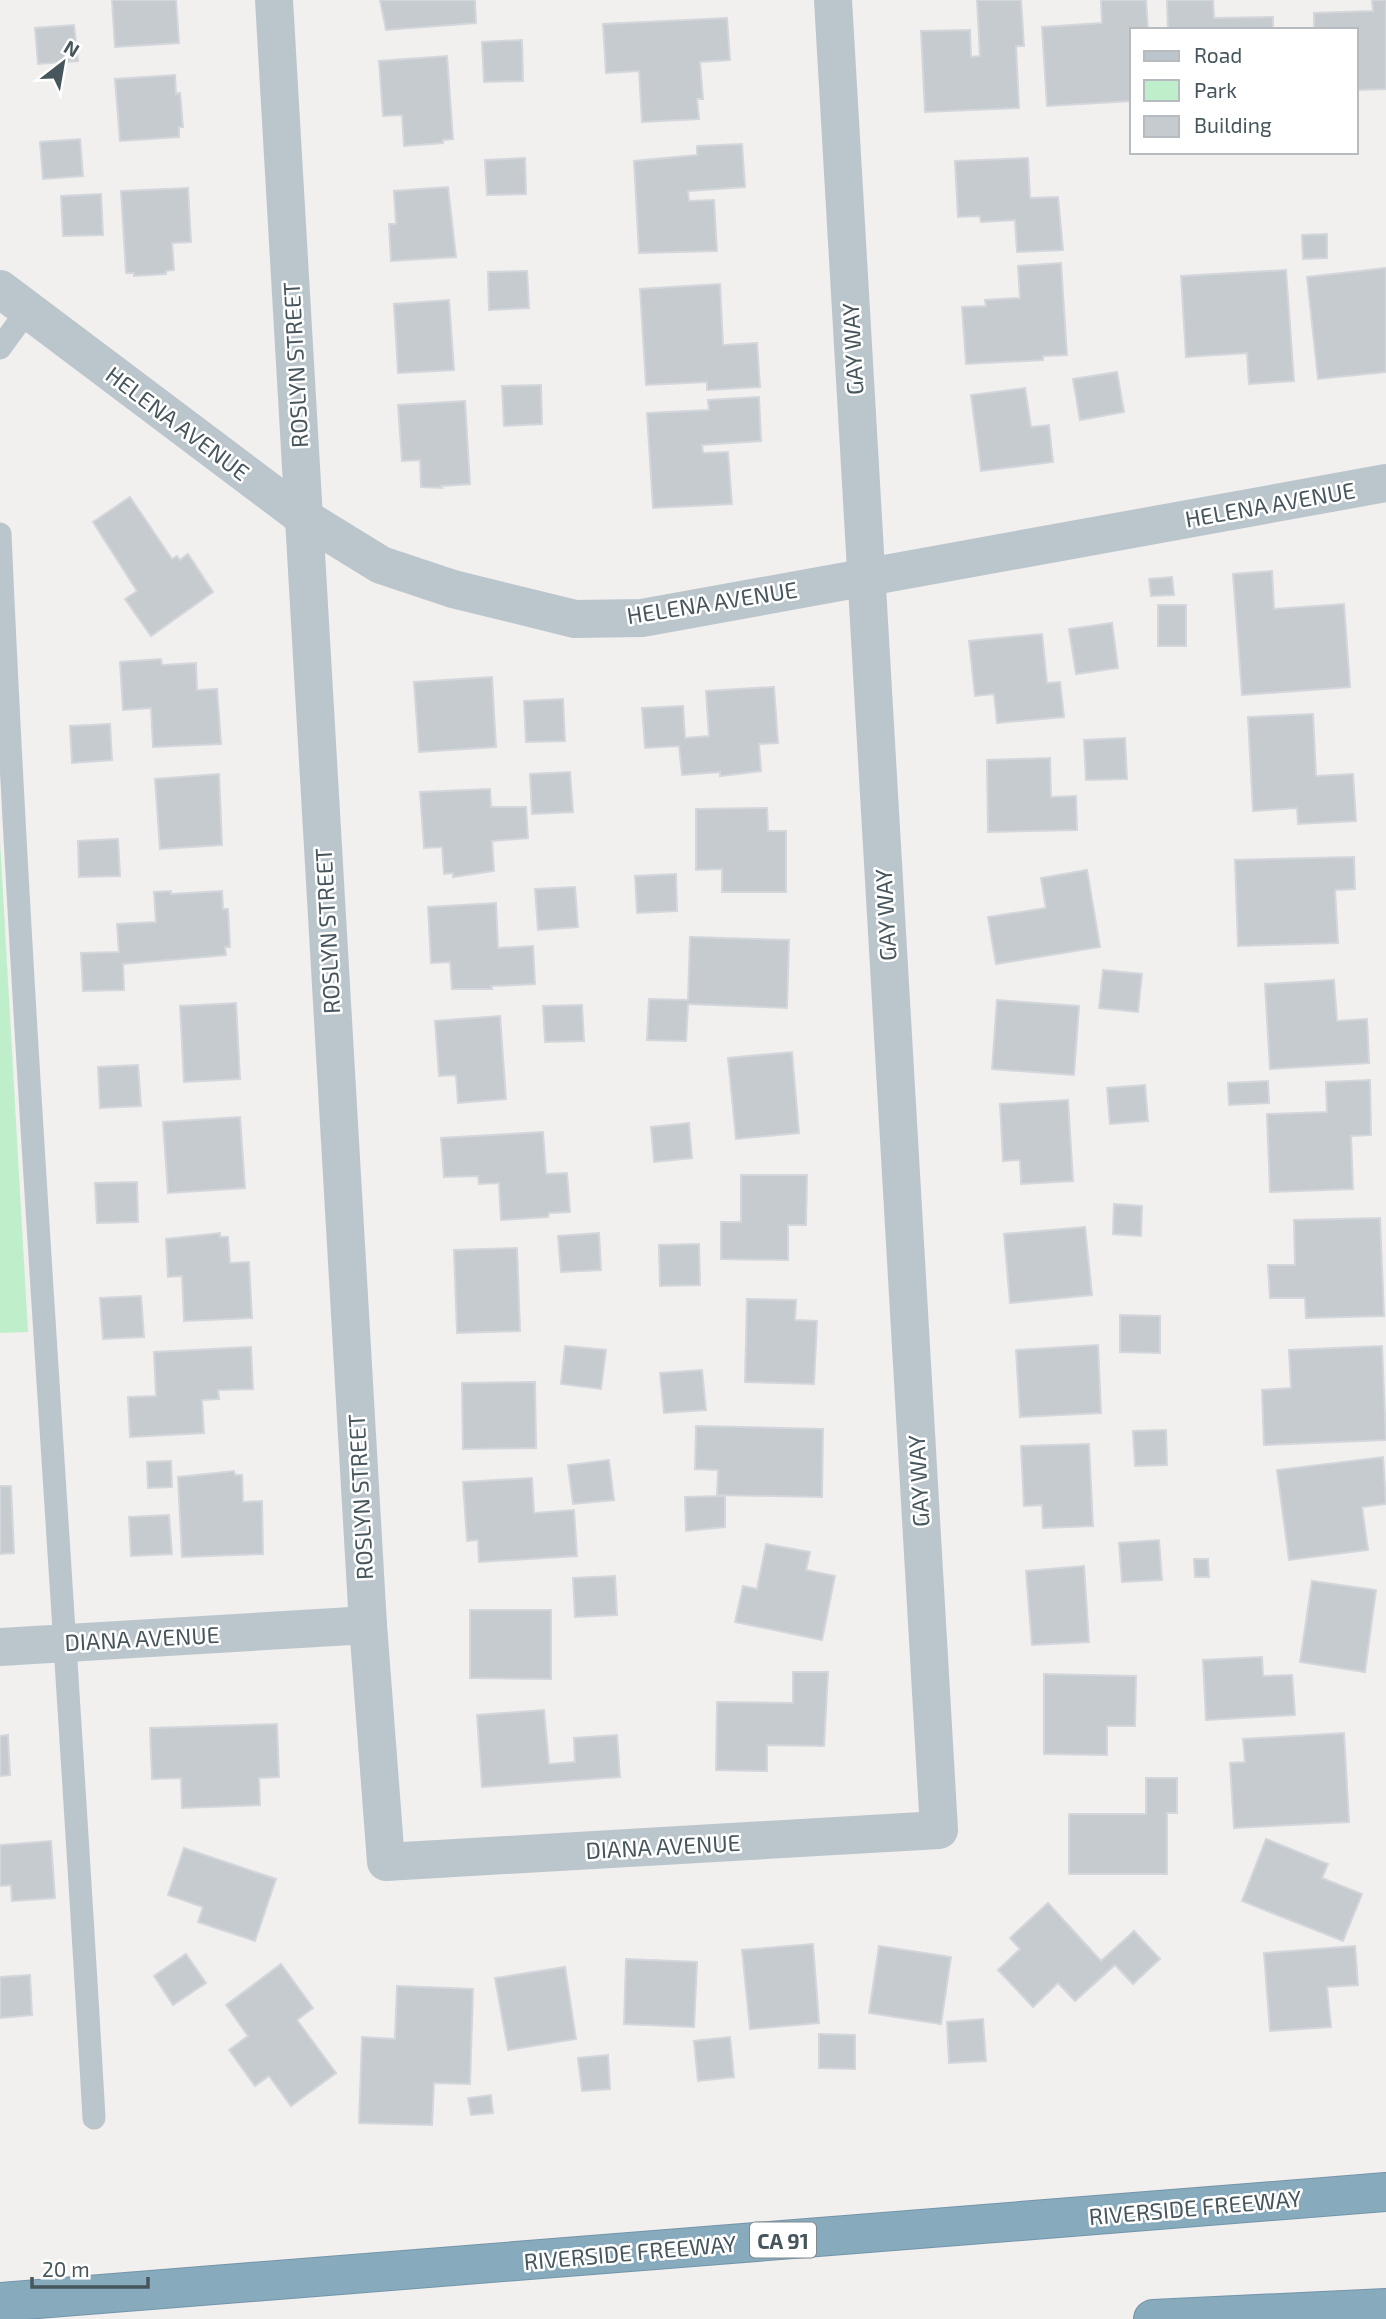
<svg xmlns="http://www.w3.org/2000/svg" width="1386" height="2319" font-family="'Exo 2',sans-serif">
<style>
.green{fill:#beefca}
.building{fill:#c6cbcf;stroke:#d3d6db;stroke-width:2}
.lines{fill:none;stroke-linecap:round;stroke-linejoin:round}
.motorway-casing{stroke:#7395a9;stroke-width:40}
.service{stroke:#bbc6cc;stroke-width:23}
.minor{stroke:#bbc6cc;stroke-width:38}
.motorway{stroke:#87aabd;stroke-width:38}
.labels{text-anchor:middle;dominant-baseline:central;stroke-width:5;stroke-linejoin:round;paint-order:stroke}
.shield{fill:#fff;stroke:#7e898d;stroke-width:2}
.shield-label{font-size:21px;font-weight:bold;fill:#47565c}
.street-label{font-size:23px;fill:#47565c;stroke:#fff}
</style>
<rect width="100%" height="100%" fill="#f2efef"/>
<polygon class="green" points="0,841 28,1332 0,1333"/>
<g class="building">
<polygon points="112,0 176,0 179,43 115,47"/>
<polygon points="380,0 475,0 476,23 386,30"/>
<polygon points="977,0 1021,0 1024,46 1016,46 1019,108 925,112 921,31 970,30 971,57 980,56"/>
<polygon points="1101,0 1146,0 1148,30 1132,30 1132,101 1047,106 1042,27 1102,23"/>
<polygon points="1167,0 1213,0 1214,18 1273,17 1273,30 1168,30"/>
<polygon points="1372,0 1386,0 1386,89 1356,90 1356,30 1314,30 1314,13 1373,11"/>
<polygon points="727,18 730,60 700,62 703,99 697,99 699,119 642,122 639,71 606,73 603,24"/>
<polygon points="74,25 78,61 38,64 35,28"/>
<polygon points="522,40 523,81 484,82 482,42"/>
<polygon points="447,56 453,139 443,140 443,143 404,146 402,115 383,116 379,61"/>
<polygon points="175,75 176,94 180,93 183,127 179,127 179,137 120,141 115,79"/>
<polygon points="80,139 83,176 43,179 40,142"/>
<polygon points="742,144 745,187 688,191 689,201 714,200 717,251 639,253 634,161 697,155 697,146"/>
<polygon points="525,158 526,194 487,195 485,160"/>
<polygon points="1028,158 1030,198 1058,197 1063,250 1017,252 1015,220 981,222 980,216 958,217 955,161"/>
<polygon points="448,187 456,257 391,261 389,224 396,224 394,191"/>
<polygon points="188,188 191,242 172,243 174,270 166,271 166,274 134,276 134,273 126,273 121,191"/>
<polygon points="101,194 103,235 63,236 61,196"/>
<polygon points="1327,234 1327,258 1303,259 1302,235"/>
<polygon points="1061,263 1067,355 1043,356 1043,360 966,364 962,307 986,306 985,300 1020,298 1018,266"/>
<polygon points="1386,268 1386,372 1318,379 1307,277"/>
<polygon points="1286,270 1294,381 1249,384 1247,353 1186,357 1181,276"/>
<polygon points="527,271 529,308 489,310 488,272"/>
<polygon points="720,284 723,345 757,343 760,387 707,390 707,382 646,385 640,289"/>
<polygon points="449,300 454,370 398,373 394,304"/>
<polygon points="1117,372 1124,412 1080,420 1073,379"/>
<polygon points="541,385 542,424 504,426 502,386"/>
<polygon points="1025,388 1031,427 1049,425 1053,462 981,471 971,395"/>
<polygon points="759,397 761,441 702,445 703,453 728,452 732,504 653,508 647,413 709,410 708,400"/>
<polygon points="465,401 470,484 441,486 442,488 421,487 420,460 402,461 398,405"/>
<polygon points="130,497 172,559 177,556 180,560 188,554 213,592 151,636 125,599 137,591 93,522"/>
<polygon points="1272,571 1274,609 1344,604 1350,687 1242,695 1233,574"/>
<polygon points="1172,577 1174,595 1151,596 1149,579"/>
<rect x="1158" y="605" width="28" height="41"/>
<polygon points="1112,623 1118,668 1076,674 1069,629"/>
<polygon points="1042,634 1047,683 1060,682 1064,717 997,723 994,694 975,696 969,641"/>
<polygon points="161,659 162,665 196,663 197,690 217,689 221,744 153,747 151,708 123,710 120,662"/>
<polygon points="492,677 496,747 419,752 414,682"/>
<polygon points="774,687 778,743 759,744 761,771 720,776 720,772 682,775 679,746 645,748 642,708 683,706 685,738 709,736 706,691"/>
<polygon points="563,699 565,741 526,742 524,701"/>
<polygon points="1313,714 1316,776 1353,774 1356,821 1298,824 1297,808 1253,811 1248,717"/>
<polygon points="110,724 112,760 72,763 70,726"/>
<polygon points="1125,738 1127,779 1086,780 1084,740"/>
<polygon points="1050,758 1051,797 1076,796 1077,830 988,832 987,760"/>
<polygon points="570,772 573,812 532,814 530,774"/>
<polygon points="219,774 222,845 160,849 155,779"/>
<polygon points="490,789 491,807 526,807 528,838 492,841 494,871 453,877 453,873 444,874 442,847 424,848 420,792"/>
<polygon points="767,808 768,831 786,831 786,892 722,892 722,869 696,870 696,809"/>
<polygon points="118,839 120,876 79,877 78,841"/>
<polygon points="1354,857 1355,889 1335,890 1338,943 1238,946 1235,860"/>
<polygon points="1087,870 1100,947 996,964 988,917 1046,908 1041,878"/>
<polygon points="676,874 677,911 637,913 635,876"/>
<polygon points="575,887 578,927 538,930 535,889"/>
<polygon points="171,891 171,894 222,891 223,909 228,909 230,947 225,947 226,955 123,964 124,990 83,991 81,953 119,952 117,924 156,922 154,892"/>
<polygon points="496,903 498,948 533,946 535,984 491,986 492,989 452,989 450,962 431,963 428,907"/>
<polygon points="690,937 789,940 787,1008 688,1004 686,1041 647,1040 649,999 688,1000"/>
<polygon points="1103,970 1142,974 1138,1012 1099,1008"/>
<polygon points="1334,980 1337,1021 1367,1019 1369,1063 1270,1069 1265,984"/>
<polygon points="997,1000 1079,1006 1074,1075 992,1069"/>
<polygon points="236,1003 240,1079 184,1082 180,1006"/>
<polygon points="582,1005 584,1041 545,1042 543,1006"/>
<polygon points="500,1016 506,1099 458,1103 456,1075 439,1076 435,1021"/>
<polygon points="792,1052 799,1133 736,1139 728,1058"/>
<polygon points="138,1065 141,1106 100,1108 98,1067"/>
<polygon points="1370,1080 1371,1135 1351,1136 1353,1189 1270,1192 1267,1114 1327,1112 1326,1082"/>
<polygon points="1268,1081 1269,1103 1229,1105 1228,1083"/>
<polygon points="1145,1085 1148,1121 1110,1124 1107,1088"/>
<polygon points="1068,1100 1073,1181 1021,1184 1020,1160 1003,1161 1000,1104"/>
<polygon points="240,1117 245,1188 168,1193 163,1122"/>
<polygon points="689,1123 692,1158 654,1162 651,1127"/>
<polygon points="543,1132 546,1174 567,1173 570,1212 549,1213 548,1217 501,1220 499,1183 479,1184 478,1176 444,1177 441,1138"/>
<polygon points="741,1175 807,1175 806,1225 788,1225 788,1260 721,1259 721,1222 741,1222"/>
<polygon points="137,1182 138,1222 97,1223 95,1183"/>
<polygon points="1114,1204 1142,1206 1141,1236 1113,1234"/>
<polygon points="1380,1218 1384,1316 1306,1318 1305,1298 1270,1298 1268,1265 1295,1265 1294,1220"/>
<polygon points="1085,1227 1092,1295 1010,1303 1004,1234"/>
<polygon points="220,1233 220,1237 228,1237 230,1263 249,1262 252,1318 184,1321 182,1276 168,1277 166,1239"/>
<polygon points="599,1233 601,1270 561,1272 558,1236"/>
<polygon points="699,1244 700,1285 660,1286 659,1245"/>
<polygon points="517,1248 520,1331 457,1333 454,1250"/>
<polygon points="141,1296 144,1337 103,1339 100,1298"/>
<polygon points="747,1299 796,1300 795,1320 817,1321 814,1384 745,1382"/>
<polygon points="1120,1315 1160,1316 1160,1353 1120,1352"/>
<polygon points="1098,1345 1101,1413 1020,1417 1016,1350"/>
<polygon points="565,1346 606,1350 601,1389 561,1384"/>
<polygon points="1382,1346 1386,1440 1264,1445 1262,1390 1291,1388 1289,1350"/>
<polygon points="251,1347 253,1389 218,1390 219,1399 202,1400 204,1433 130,1437 128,1397 156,1396 154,1352"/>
<polygon points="702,1370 706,1410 664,1413 660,1373"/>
<polygon points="535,1382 536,1448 463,1449 462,1383"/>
<polygon points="696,1426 823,1429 822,1497 717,1495 718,1470 695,1469"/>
<polygon points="1166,1430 1167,1465 1135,1466 1133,1431"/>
<polygon points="1089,1444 1093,1526 1043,1528 1042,1505 1024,1506 1021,1446"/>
<polygon points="1383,1457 1386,1504 1362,1507 1368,1550 1289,1560 1277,1470"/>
<polygon points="609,1460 614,1500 573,1504 568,1465"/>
<polygon points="171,1461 172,1487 148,1488 147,1462"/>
<polygon points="234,1471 235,1475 242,1475 243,1502 262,1501 263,1554 182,1557 178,1477"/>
<polygon points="532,1478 534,1513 574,1510 577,1556 479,1562 478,1540 467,1541 463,1482"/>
<polygon points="0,1486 11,1486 14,1553 0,1554"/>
<polygon points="725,1496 725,1527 686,1531 685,1497"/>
<polygon points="169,1515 172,1554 131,1556 129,1517"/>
<polygon points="1159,1540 1162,1580 1122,1582 1119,1543"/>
<polygon points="766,1544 810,1552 806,1570 835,1576 822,1640 735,1622 743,1586 757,1589"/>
<polygon points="1194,1559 1208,1559 1209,1577 1195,1577"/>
<polygon points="1084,1566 1089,1642 1032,1645 1026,1571"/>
<polygon points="615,1576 617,1615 575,1617 573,1578"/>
<polygon points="1312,1581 1376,1590 1365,1672 1300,1662"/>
<polygon points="470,1610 551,1610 551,1679 470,1678"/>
<polygon points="1262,1657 1263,1676 1292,1675 1295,1715 1206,1720 1203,1660"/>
<polygon points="793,1672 828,1672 824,1746 767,1745 767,1771 716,1770 717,1702 793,1703"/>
<polygon points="1044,1674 1136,1676 1135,1726 1107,1726 1107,1755 1044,1754"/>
<polygon points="544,1710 549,1764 575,1762 574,1738 617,1735 620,1777 482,1787 477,1715"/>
<polygon points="277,1724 279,1777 259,1778 260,1805 182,1808 181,1778 152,1779 150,1728"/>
<polygon points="1344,1733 1349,1822 1234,1828 1230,1763 1245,1762 1243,1739"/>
<polygon points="8,1735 10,1775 0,1776 0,1736"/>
<polygon points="1146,1778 1177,1778 1177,1813 1167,1813 1167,1874 1069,1874 1069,1814 1146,1814"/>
<polygon points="1266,1839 1328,1864 1322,1878 1362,1894 1343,1941 1242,1901"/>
<polygon points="51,1841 55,1898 12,1901 11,1885 0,1886 0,1845"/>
<polygon points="184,1848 276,1879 255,1941 198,1922 203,1907 168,1895"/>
<polygon points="1048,1903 1101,1961 1134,1931 1160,1959 1133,1984 1115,1965 1075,2001 1058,1983 1033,2007 998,1970 1020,1949 1010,1938"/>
<polygon points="813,1944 819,2023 750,2029 742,1950"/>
<polygon points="879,1946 951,1957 941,2024 869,2013"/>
<polygon points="1355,1946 1358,1985 1327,1987 1331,2027 1270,2031 1264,1953"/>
<polygon points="186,1954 206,1983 173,2005 154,1976"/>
<polygon points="626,1959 697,1962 694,2027 624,2024"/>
<polygon points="281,1964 313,2008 297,2020 336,2073 291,2106 269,2076 255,2086 229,2050 248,2036 226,2005"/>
<polygon points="565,1967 576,2039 508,2050 495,1978"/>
<polygon points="30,1975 32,2015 0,2018 0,1977"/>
<polygon points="397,1986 473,1989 470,2084 434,2083 432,2125 359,2123 362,2037 395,2039"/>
<polygon points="983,2019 986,2061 949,2063 947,2022"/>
<polygon points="819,2034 855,2035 855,2069 819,2068"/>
<polygon points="730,2037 734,2077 698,2081 694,2041"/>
<polygon points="608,2055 610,2089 582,2091 578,2058"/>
<polygon points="491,2095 493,2113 471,2115 468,2098"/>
</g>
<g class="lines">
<defs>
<g id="motorway">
<polyline points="0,2302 1386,2192"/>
<polyline points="1153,2319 1386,2308"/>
</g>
</defs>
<use href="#motorway" class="motorway-casing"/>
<g class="service">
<polyline points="0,348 27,311"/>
<path d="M0 534C23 1062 64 1590 94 2118"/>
</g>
<g class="minor">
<polyline points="274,0 368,1625 386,1862 939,1830 833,0"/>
<polyline points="0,289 303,517 381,565 453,589 575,619 642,618 1386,483"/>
<polyline points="0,1647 368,1625"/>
</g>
<use href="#motorway" class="motorway"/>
</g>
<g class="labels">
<rect class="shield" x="750" y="2222.5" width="66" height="35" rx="5"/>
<g class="shield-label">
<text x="783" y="2240">CA 91</text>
</g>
<g class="street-label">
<text transform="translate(852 349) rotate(-93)">GAY WAY</text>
<text transform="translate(295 365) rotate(-93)">ROSLYN STREET</text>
<text transform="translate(178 423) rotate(37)">HELENA AVENUE</text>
<text transform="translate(1270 504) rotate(-10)">HELENA AVENUE</text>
<text transform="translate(712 602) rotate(-9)">HELENA AVENUE</text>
<text transform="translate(885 915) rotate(-93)">GAY WAY</text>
<text transform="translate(327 931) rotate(-93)">ROSLYN STREET</text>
<text transform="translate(918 1481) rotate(-93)">GAY WAY</text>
<text transform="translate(360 1497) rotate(-93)">ROSLYN STREET</text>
<text transform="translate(142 1638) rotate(-3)">DIANA AVENUE</text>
<text transform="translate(663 1846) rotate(-3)">DIANA AVENUE</text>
<text transform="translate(1195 2207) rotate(-5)">RIVERSIDE FREEWAY</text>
<text transform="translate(630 2252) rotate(-5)">RIVERSIDE FREEWAY</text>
</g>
</g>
<rect x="1130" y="28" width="228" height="126" fill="#ffffff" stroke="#b5bbbe" stroke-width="2"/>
<rect x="1144" y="51" width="35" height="10" fill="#bbc6cc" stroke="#b5bbbe" stroke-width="2"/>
<text x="1194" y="63" font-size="21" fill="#47565c">Road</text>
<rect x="1144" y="80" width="35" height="21" fill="#beefca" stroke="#b5bbbe" stroke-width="2"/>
<text x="1194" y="98" font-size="21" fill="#47565c">Park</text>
<rect x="1144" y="116" width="35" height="21" fill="#c6cbcf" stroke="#b5bbbe" stroke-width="2"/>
<text x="1194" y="133" font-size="21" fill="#47565c">Building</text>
<g transform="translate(63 63) rotate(31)" stroke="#ffffff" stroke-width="5" paint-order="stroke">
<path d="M0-5L12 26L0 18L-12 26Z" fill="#47565c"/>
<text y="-10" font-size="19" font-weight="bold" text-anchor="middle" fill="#47565c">N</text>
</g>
<path d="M32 2277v10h116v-10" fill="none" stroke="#47565c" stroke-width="3.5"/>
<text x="42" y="2277" font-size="21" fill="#47565c" stroke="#ffffff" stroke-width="5" paint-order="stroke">20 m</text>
</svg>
